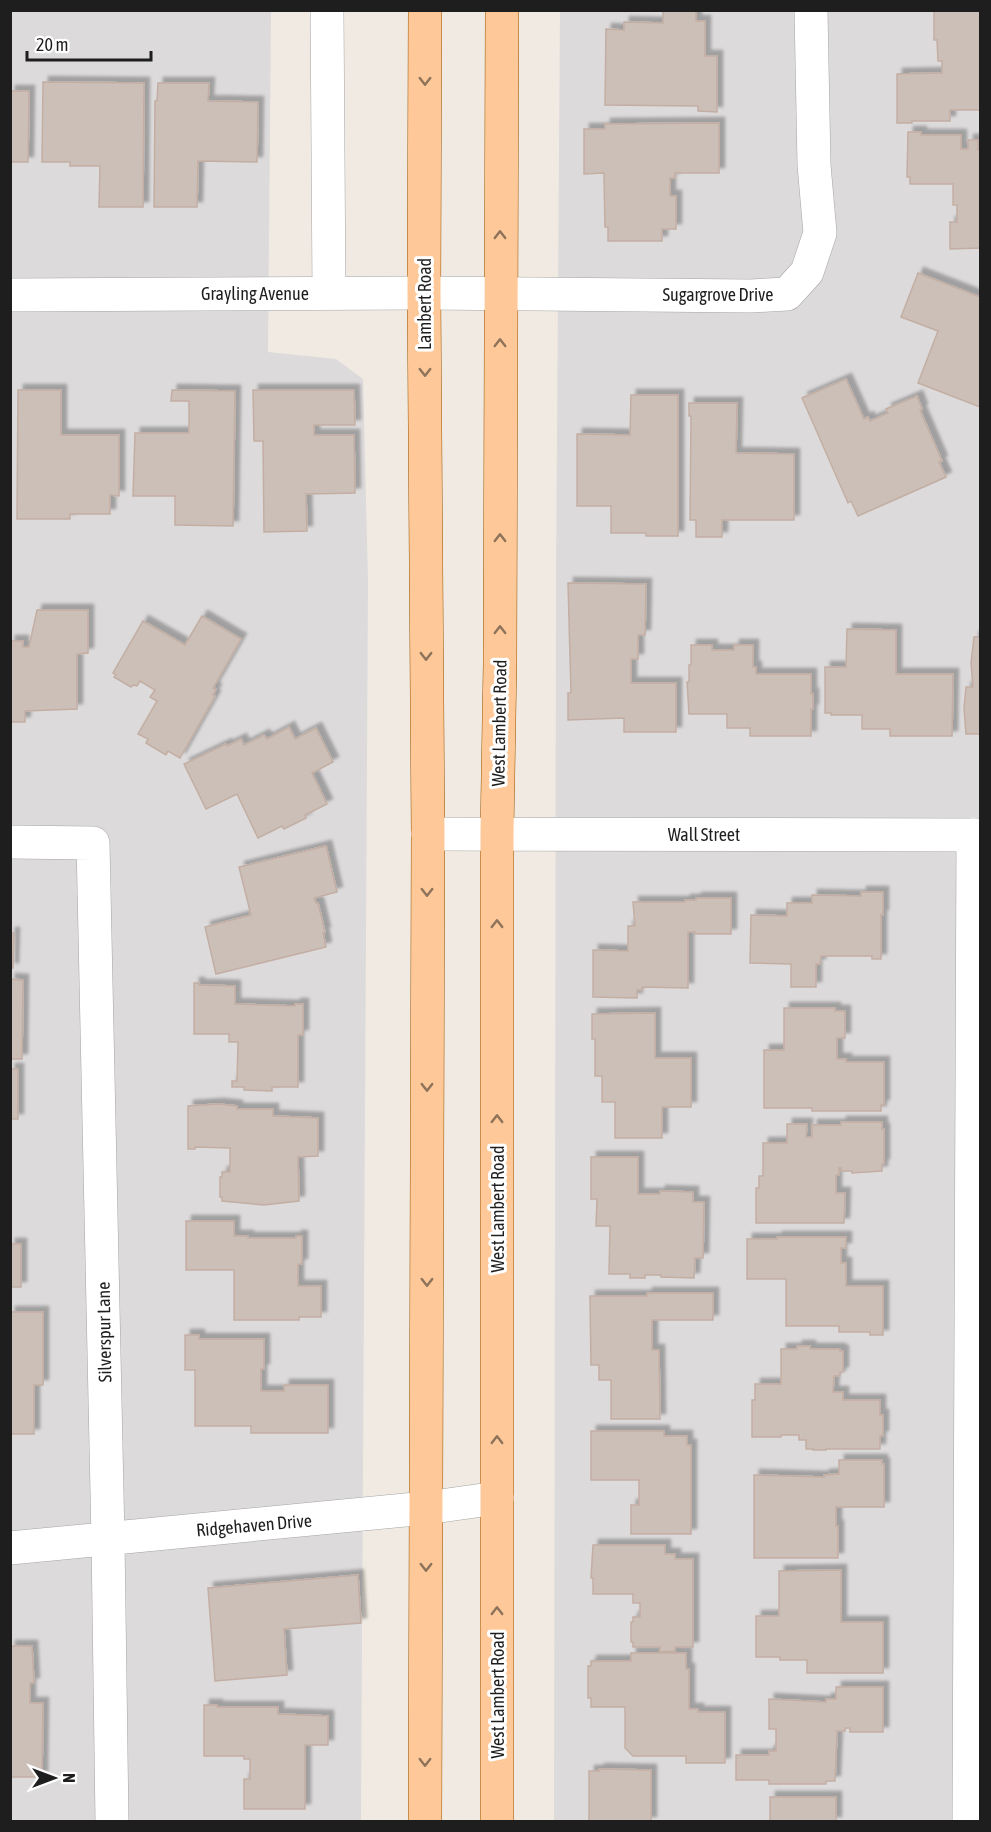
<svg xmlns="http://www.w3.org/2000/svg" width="991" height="1832" font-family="'Asap Condensed',sans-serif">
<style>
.residential{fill:#dcdadb}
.building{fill:#ccbfb8;stroke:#c3aea3;stroke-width:1.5;filter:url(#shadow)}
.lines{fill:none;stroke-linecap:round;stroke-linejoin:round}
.minor-casing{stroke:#a5a5a5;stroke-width:34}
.major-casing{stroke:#975500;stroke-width:34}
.minor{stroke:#fff;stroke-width:33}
.major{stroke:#ffc898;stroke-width:33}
.oneway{stroke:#8e735b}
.labels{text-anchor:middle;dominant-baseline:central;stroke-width:6;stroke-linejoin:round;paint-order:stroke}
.street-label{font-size:18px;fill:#1e1e1e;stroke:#fff}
</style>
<defs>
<filter id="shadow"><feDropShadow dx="5.5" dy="-5.5" stdDeviation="1.5" flood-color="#0004"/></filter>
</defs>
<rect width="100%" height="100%" fill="#f0eae2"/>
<g class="residential">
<polygon points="11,11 271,11 268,352 336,359 363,379 368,581 361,1821 11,1822"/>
<polygon points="560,11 980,11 980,1821 554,1822 556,576"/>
</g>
<g class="building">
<polygon points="663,10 696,10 696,21 705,21 705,56 717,56 717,112 698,111 698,106 605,105 606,29 624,30 624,22 663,23"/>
<polygon points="934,10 980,10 980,110 950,110 950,121 912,121 912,123 897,123 897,74 942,73 942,61 938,61 937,40 934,40"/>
<polygon points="43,82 144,83 143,207 99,207 100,166 70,166 70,162 42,162"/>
<polygon points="158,83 209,83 208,101 258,102 257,162 198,161 197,207 154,207 155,101 157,101"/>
<polygon points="10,91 29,91 28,162 10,162"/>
<polygon points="719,123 719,173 675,173 675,178 670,178 670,196 676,196 676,229 662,229 662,241 608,241 608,227 605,227 604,173 584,174 584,129 605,129 605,124"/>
<polygon points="908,132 921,132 921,135 961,135 961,149 968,149 968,140 978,140 978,150 980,150 980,248 950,249 950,222 957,222 957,205 953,205 953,184 910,184 910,177 907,177"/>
<polygon points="918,273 980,297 980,407 918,383 938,331 901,317"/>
<polygon points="846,379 864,419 868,417 870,421 888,413 886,409 917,396 922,409 920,410 942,461 939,462 946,477 858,516 851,501 848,503 802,398"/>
<polygon points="18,390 61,390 61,435 119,435 119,496 110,495 110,514 70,514 70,519 17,519"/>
<polygon points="172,390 235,391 233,526 175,525 175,496 133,496 135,433 189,433 189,401 171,401"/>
<polygon points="253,390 354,390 355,425 314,425 314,435 354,435 355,493 306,494 307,531 264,532 263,441 254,441"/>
<polygon points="631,395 678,395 678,536 646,536 646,533 611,533 611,506 577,506 577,434 630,435"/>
<polygon points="689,403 737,403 736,453 794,454 794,520 722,520 722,537 696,537 696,520 690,520 691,416 689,416"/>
<polygon points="568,583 646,584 645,635 638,635 638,659 631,659 631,683 676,683 676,732 624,732 624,718 568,720 568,693 571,693"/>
<polygon points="37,610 88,610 88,653 77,654 77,709 25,711 25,722 10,722 10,641 23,641 23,647 29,647"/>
<polygon points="202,616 241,639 213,688 216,689 213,695 215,696 180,758 168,751 166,755 146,743 148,739 138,734 157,701 150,697 155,690 140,681 137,686 133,685 131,687 114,677 116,675 113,673 143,621 185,645"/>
<polygon points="847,629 896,630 896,674 953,674 952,736 890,736 890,729 862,729 862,715 831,715 831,713 825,713 825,667 846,667"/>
<polygon points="974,637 980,637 980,734 966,734 964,708 966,687 973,687 971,663"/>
<polygon points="691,645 712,645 712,650 734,650 734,645 753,645 753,667 756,667 756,674 811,674 811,694 813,694 813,709 811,709 811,736 750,736 750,728 727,728 727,714 689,714 687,682 689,682 689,665 691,665"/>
<polygon points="289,727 295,739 316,728 333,762 312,773 327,804 305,815 306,818 284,829 282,826 258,838 237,794 206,809 184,764 226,744 227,746 241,739 244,745 264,735 267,739"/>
<polygon points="326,846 337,892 314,898 316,903 318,903 325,932 323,933 326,947 216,974 205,927 251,915 239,867"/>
<polygon points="861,892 883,892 883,915 881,915 881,959 872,959 872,956 821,956 820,964 816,964 816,987 791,987 791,964 750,963 751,915 787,916 787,903 812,903 812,895 861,896"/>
<polygon points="696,898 731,898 731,934 695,934 695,932 688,932 688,988 642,987 642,990 637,990 637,998 593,997 593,950 628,951 628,926 635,926 633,902 685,902 685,900 696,900"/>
<polygon points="10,933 14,933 13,968 10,968"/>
<polygon points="10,979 23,980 22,1059 10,1059"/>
<polygon points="194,983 199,983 199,985 235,986 235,1004 295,1006 295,1004 303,1004 303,1035 298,1035 298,1087 272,1087 272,1091 244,1090 244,1087 232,1087 232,1081 237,1081 238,1042 229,1042 229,1034 194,1034"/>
<polygon points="784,1008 835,1008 835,1011 845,1011 845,1038 837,1038 837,1059 846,1059 846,1062 884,1062 884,1105 881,1105 881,1111 812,1111 812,1108 764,1108 764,1050 784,1050"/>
<polygon points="655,1013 655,1058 691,1058 691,1107 662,1107 662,1138 615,1138 615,1102 602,1102 602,1076 595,1076 595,1039 592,1039 592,1014"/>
<rect x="10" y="1069" width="8" height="50"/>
<polygon points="218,1104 237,1106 237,1109 273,1109 273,1116 318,1118 318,1156 298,1157 299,1201 264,1205 222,1201 222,1197 220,1197 220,1177 222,1177 222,1172 230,1172 230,1148 195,1147 195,1149 188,1149 188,1106"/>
<polygon points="841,1122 882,1122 882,1129 884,1129 884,1164 882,1164 882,1171 852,1173 852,1171 841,1171 841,1168 839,1168 839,1175 836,1175 836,1193 845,1193 844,1223 756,1223 756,1188 759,1188 759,1176 763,1176 763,1143 787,1143 787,1124 807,1124 806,1137 812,1137 812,1125 841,1125"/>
<polygon points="591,1157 638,1157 638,1194 660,1194 660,1191 693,1192 693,1202 704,1202 703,1258 695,1258 694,1278 661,1277 661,1275 645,1275 645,1278 630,1278 630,1274 609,1274 610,1226 596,1226 597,1199 591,1199"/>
<polygon points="186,1221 234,1221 234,1236 248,1236 248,1238 296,1238 296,1236 302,1236 302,1264 298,1264 298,1286 321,1286 321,1317 299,1317 299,1320 234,1320 234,1270 186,1270"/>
<polygon points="777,1237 846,1237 846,1248 841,1248 841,1263 846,1263 846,1286 883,1286 883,1335 870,1335 870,1332 839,1332 839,1326 786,1326 786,1279 747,1279 747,1239 777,1239"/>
<rect x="10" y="1244" width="11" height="43"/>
<polygon points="647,1293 713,1293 713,1320 652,1320 652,1350 659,1350 660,1419 611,1419 611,1380 599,1380 599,1365 591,1365 590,1296 647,1296"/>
<polygon points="10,1312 43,1312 43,1385 34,1385 34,1434 10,1434"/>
<polygon points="185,1335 199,1335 199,1339 264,1339 264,1369 261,1369 261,1391 284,1391 284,1385 328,1385 328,1433 251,1433 251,1426 195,1426 195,1370 185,1370"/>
<polygon points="797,1346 810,1346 810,1349 840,1349 840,1351 843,1351 843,1372 840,1372 840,1376 834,1376 833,1392 843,1392 843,1400 880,1400 880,1415 883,1415 883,1436 880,1436 880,1449 826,1449 826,1450 813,1450 813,1449 806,1449 806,1440 799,1440 799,1435 781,1435 781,1437 752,1437 752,1400 755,1400 755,1384 781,1384 781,1349 797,1349"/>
<polygon points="591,1431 664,1431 664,1436 687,1436 687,1445 691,1445 691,1534 631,1534 631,1505 639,1505 639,1480 591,1480"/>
<polygon points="839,1460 882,1460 882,1464 884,1464 884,1507 836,1507 836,1526 838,1526 838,1558 754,1558 754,1475 824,1477 824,1475 839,1474"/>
<polygon points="593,1545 665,1545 665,1554 675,1554 675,1559 693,1559 693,1647 675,1647 675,1651 660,1652 660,1647 633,1647 633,1642 631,1642 631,1622 633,1622 633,1617 640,1617 640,1603 633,1603 633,1594 593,1594 593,1578 591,1578"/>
<polygon points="841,1570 841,1622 883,1622 883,1673 807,1673 807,1660 780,1660 780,1657 756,1657 756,1616 779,1616 779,1571"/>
<polygon points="358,1575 361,1623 284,1629 287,1675 215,1681 208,1588"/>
<polygon points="10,1646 32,1646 34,1683 30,1683 30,1703 43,1703 42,1777 10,1777"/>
<polygon points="631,1653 686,1653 686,1669 689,1669 689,1709 698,1709 698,1712 725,1712 725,1763 686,1763 686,1756 633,1756 625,1748 625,1707 591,1707 591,1698 588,1698 588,1666 591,1666 591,1661 631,1661"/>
<polygon points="836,1687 883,1687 883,1732 850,1732 850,1728 845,1728 845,1731 837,1731 835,1781 826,1781 826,1784 769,1784 769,1780 736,1780 736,1755 769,1755 769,1751 776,1751 776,1729 769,1729 769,1699 826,1702 826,1699 836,1699"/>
<polygon points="204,1705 217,1705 217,1707 278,1707 278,1714 328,1716 328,1745 305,1745 305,1809 244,1809 244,1779 250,1779 250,1759 244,1759 244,1756 204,1756"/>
<polygon points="599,1769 651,1770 651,1822 589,1822 589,1771 599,1771"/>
<rect x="770" y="1797" width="66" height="25"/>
</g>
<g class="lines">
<defs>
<g id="minor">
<polyline points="327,10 329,293"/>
<polyline points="10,295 424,293 751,296 787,294 807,272 820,233 814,165 811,10"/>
<polyline points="428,834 980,835"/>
<polyline points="10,842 93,843 108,1539 112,1822"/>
<polyline points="10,1548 426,1508 497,1498"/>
<polyline points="969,1822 973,835"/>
</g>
<g id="major">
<polyline points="425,10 424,293 428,834 425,1822"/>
<polyline points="497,1822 497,833 500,663 502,10"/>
</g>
</defs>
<use href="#minor" class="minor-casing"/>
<use href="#major" class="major-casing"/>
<use href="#minor" class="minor"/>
<use href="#major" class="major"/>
</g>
<defs><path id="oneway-chevron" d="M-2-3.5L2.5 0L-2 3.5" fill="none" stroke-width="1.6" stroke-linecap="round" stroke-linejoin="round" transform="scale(1.5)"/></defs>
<g class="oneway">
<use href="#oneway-chevron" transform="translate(425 81) rotate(90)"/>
<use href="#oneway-chevron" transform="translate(500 235) rotate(-90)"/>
<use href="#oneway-chevron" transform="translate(500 343) rotate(-90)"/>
<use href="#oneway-chevron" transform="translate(425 372) rotate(90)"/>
<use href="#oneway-chevron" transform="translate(500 538) rotate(-90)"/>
<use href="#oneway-chevron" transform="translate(500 630) rotate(-90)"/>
<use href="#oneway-chevron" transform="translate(426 656) rotate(90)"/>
<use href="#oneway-chevron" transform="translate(427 892) rotate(90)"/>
<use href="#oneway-chevron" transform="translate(497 924) rotate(-90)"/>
<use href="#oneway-chevron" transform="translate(427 1087) rotate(90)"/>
<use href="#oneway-chevron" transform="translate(497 1119) rotate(-90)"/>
<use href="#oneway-chevron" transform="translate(427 1282) rotate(90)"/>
<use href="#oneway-chevron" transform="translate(497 1440) rotate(-90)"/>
<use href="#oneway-chevron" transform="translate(426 1567) rotate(90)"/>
<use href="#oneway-chevron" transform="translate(497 1611) rotate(-90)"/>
<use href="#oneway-chevron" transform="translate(425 1762) rotate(90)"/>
</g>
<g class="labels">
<g class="street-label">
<text x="255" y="293">Grayling Avenue</text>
<text x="718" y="294">Sugargrove Drive</text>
<text transform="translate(424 304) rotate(-90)">Lambert Road</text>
<text transform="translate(499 723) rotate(-89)">West Lambert Road</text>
<text x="704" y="834">Wall Street</text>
<text transform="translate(497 1209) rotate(-90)">West Lambert Road</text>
<text transform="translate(104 1332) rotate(-91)">Silverspur Lane</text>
<text transform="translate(254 1525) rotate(-5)">Ridgehaven Drive</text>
<text transform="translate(497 1695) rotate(-90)">West Lambert Road</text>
</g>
</g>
<rect width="991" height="1832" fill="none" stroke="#1e1e1e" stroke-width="24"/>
<g transform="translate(54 1778) rotate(90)" stroke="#ffffff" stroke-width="4.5" paint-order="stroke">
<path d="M0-4.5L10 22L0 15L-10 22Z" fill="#1e1e1e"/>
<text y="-9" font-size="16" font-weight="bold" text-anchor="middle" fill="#1e1e1e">N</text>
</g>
<path d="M27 51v9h124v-9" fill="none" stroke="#1e1e1e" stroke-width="3"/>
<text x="36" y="51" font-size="18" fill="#1e1e1e" stroke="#ffffff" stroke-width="4.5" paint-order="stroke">20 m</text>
</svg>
